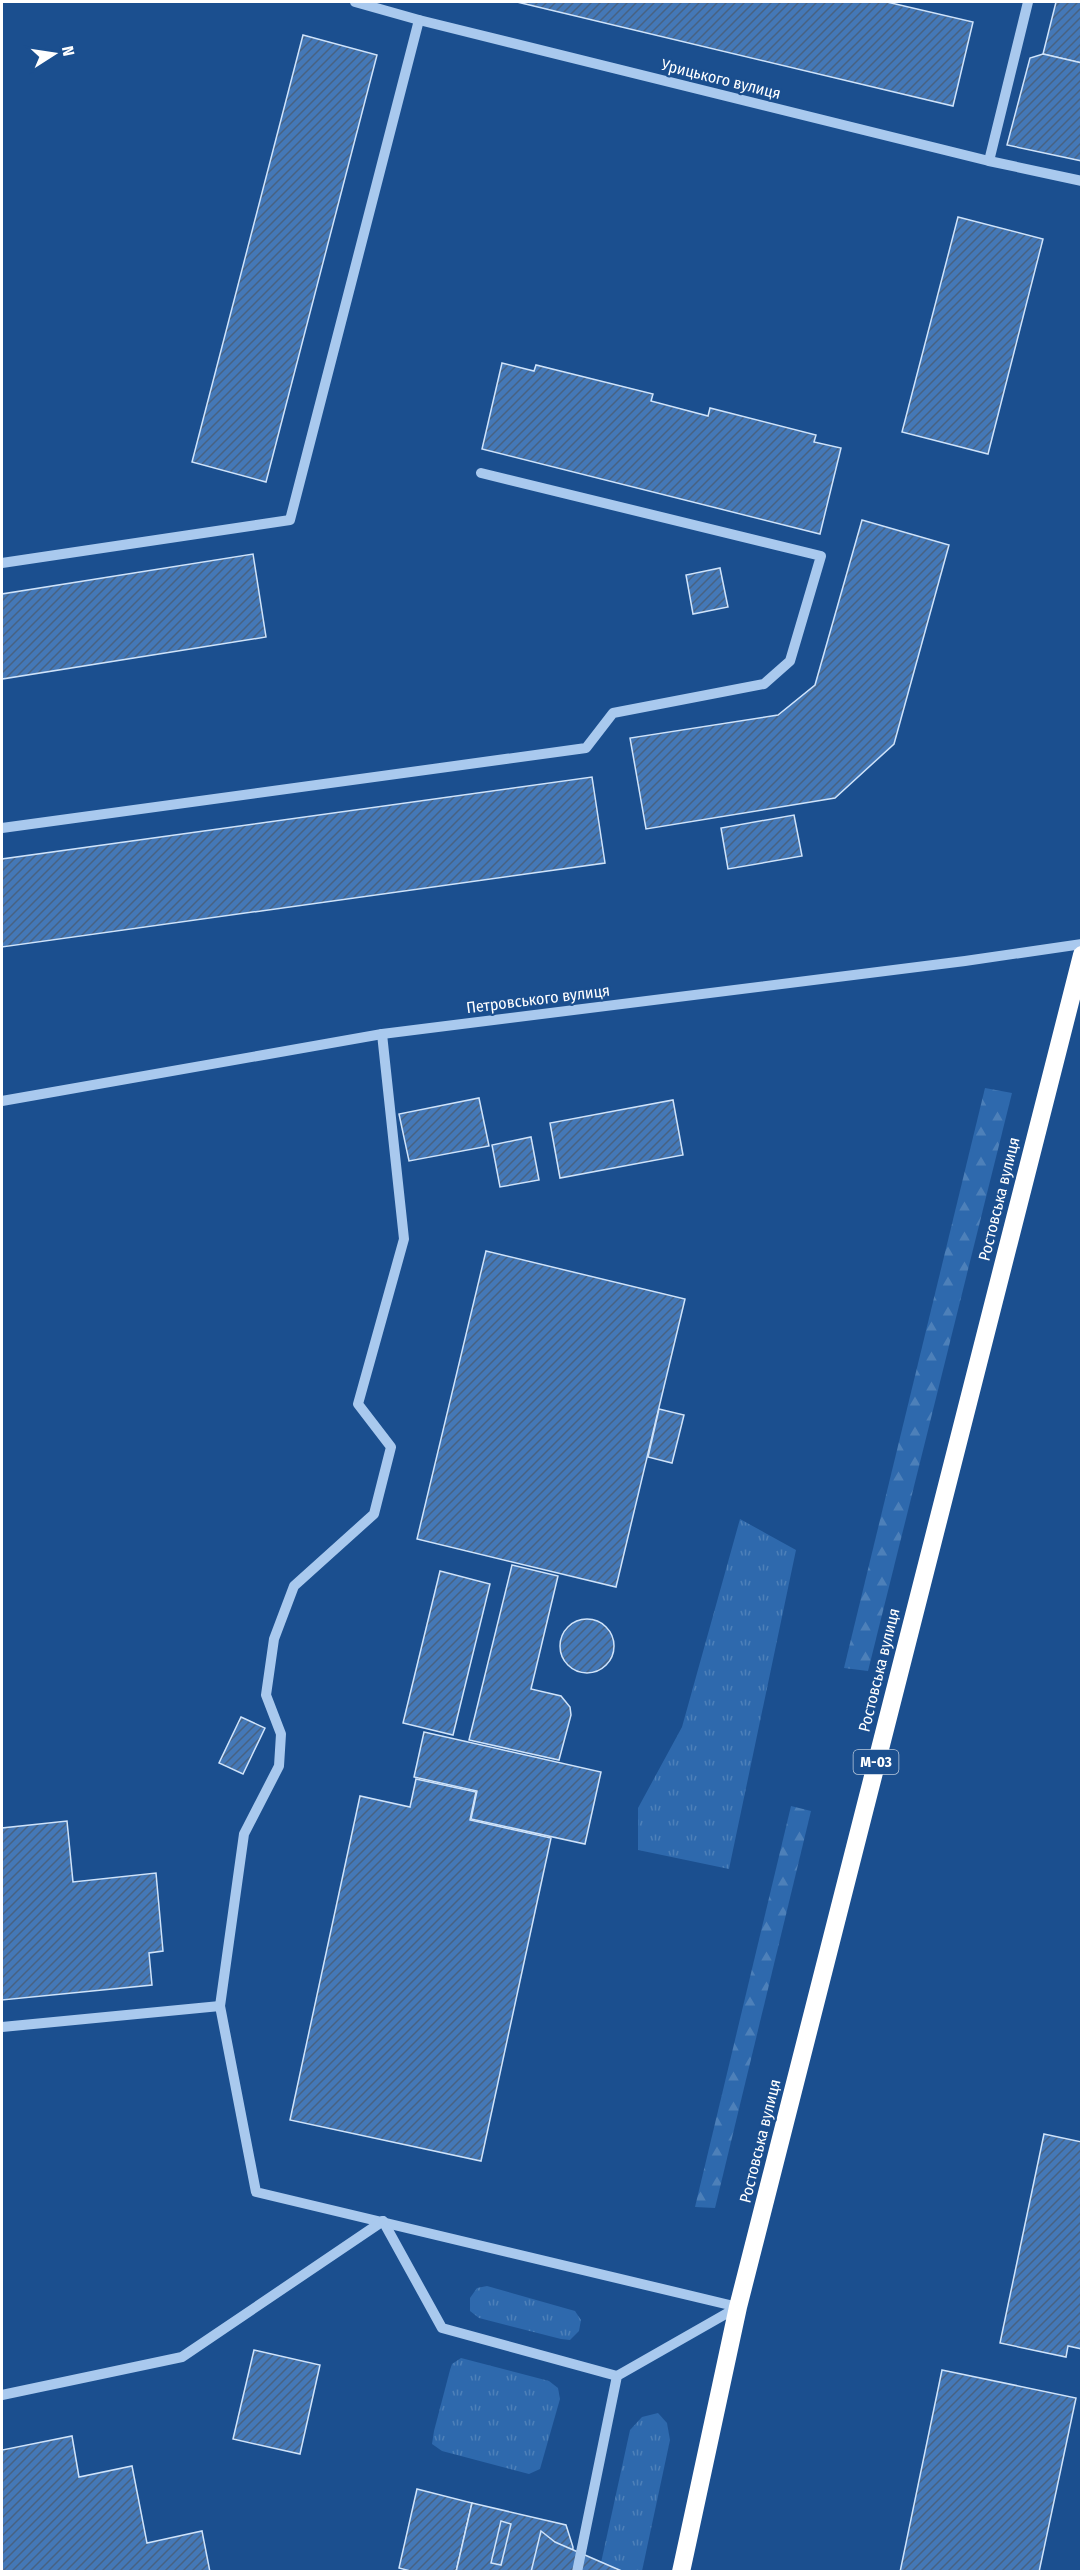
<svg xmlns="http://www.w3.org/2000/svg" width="1083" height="2573" font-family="'Fira Sans Condensed',sans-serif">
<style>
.grass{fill:url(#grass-tufts)}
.forest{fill:url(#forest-firs)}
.building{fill:url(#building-hatch);stroke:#cfe3fa;stroke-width:1.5}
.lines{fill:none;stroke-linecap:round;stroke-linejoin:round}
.minor{stroke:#a9c9ee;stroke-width:10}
.highway{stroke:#fff;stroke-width:18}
.labels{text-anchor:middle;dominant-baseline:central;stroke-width:4.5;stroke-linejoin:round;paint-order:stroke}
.shield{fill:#1b4f8f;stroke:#bbcadd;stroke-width:1.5}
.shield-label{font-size:15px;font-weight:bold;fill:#fff}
.street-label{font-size:16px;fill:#fff;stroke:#1b4f8f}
</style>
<defs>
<pattern id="grass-tufts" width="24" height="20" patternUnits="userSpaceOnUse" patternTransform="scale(1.5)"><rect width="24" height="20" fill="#2e69ad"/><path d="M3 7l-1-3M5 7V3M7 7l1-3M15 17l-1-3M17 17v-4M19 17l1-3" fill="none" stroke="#4d80b9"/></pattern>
<pattern id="forest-firs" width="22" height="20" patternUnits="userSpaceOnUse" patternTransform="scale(1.5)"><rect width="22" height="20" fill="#2e69ad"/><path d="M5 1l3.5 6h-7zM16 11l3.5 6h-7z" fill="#4d80b9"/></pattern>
<pattern id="building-hatch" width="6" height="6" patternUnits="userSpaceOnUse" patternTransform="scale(1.5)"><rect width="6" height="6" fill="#4478b7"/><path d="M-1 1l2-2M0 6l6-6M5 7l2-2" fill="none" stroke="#486282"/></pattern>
</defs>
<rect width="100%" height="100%" fill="#1b4f8f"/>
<g class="grass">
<polygon points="740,1519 796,1550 729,1869 638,1850 638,1808 682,1727"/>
<polygon points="487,2286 575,2311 581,2320 579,2331 570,2340 561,2339 479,2318 470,2311 470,2298 477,2288"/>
<polygon points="461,2358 549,2381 558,2388 560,2399 540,2469 529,2474 442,2451 432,2444 434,2431 450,2370 452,2364"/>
<polygon points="658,2413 667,2423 670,2440 642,2571 599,2572 630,2430 642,2417"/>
</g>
<g class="forest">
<polygon points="985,1088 1012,1093 868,1671 844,1668"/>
<polygon points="791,1806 811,1811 715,2208 695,2207"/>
</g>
<g class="building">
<polygon points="517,2 887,2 973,22 953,106"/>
<polygon points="1056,2 1082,2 1082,63 1043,54"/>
<polygon points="303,35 377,55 266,482 192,462"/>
<polygon points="1043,54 1082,63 1082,161 1007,145 1030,58"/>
<polygon points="958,217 1043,239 988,454 902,432"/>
<polygon points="502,363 534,371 536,365 653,394 651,401 708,416 710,408 816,435 814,442 841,448 820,534 482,449"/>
<polygon points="862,520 949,545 894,744 835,798 646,829 630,738 778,715 815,685"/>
<polygon points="253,554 266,637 2,679 2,594"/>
<polygon points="720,568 728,607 693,614 686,575"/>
<polygon points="592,777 605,863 2,947 2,859"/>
<polygon points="794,815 802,856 728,869 721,828"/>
<polygon points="479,1098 489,1146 409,1161 399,1114"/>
<polygon points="673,1100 683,1155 560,1178 550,1123"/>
<polygon points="531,1137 539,1180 500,1187 492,1145"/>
<polygon points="486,1251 685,1299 616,1587 417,1539"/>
<polygon points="659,1409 684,1415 672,1463 648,1457"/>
<polygon points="512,1565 558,1576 531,1689 561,1696 570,1707 571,1715 559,1760 469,1740"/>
<polygon points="440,1571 490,1584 453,1735 403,1723"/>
<circle cx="587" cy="1646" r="27"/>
<polygon points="241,1717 265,1728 243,1774 219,1763"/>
<polygon points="424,1732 601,1772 585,1844 471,1819 477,1791 414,1777"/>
<polygon points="416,1779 476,1792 470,1820 551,1838 481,2161 290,2120 360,1796 410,1807"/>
<polygon points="67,1821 73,1882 156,1873 163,1951 149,1953 152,1985 2,2000 2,1828"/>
<polygon points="1044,2134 1082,2142 1082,2349 1068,2346 1066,2357 1000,2343"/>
<polygon points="254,2350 320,2365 300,2454 233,2439"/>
<polygon points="942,2370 1076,2398 1039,2572 900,2572"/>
<polygon points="72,2436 79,2477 132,2466 147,2543 202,2531 210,2572 2,2572 2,2450"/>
<polygon points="417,2489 472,2503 456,2572 414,2572 399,2568"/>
<polygon points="472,2503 566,2525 573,2547 571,2572 456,2572"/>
<polygon points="501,2521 511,2524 501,2565 491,2563"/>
<polygon points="541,2531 555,2542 624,2572 531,2572"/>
</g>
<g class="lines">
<g class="minor">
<polyline points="355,2 419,20 989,161 1082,181"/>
<polyline points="989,161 1028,2"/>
<polyline points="2,563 290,520 419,20"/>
<polyline points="2,828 586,748 613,713 764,684 790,661 821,556 481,473"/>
<polyline points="382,1034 404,1239 358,1404 391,1447 374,1514 294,1586 274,1639 266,1695 281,1734 279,1766 244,1834 220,2006 256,2192 738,2307"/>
<polyline points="2,1101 382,1034 965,961 1082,944"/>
<polyline points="2,2027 220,2006"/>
<polyline points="383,2221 442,2328 617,2376"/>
<polyline points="2,2395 182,2357 383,2221"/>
<polyline points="577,2572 617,2376 738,2307"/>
</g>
<polyline class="highway" points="681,2572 738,2307 1082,955"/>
</g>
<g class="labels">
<rect class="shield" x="853.5" y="1750" width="45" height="24" rx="4.5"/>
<g class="shield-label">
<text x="876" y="1762">М-03</text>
</g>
<g class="street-label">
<text transform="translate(721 79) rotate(14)">Урицького вулиця</text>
<text transform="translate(538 999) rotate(-7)">Петровського вулиця</text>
<text transform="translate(999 1199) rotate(-76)">Ростовська вулиця</text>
<text transform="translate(879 1670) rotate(-76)">Ростовська вулиця</text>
<text transform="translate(760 2141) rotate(-76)">Ростовська вулиця</text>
</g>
</g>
<rect width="1083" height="2573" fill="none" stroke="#ffffff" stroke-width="6"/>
<g transform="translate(54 54) rotate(78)" stroke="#1b4f8f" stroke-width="4.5" paint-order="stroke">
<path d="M0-4.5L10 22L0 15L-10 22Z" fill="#ffffff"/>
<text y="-9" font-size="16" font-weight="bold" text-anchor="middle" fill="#ffffff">N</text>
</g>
</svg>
